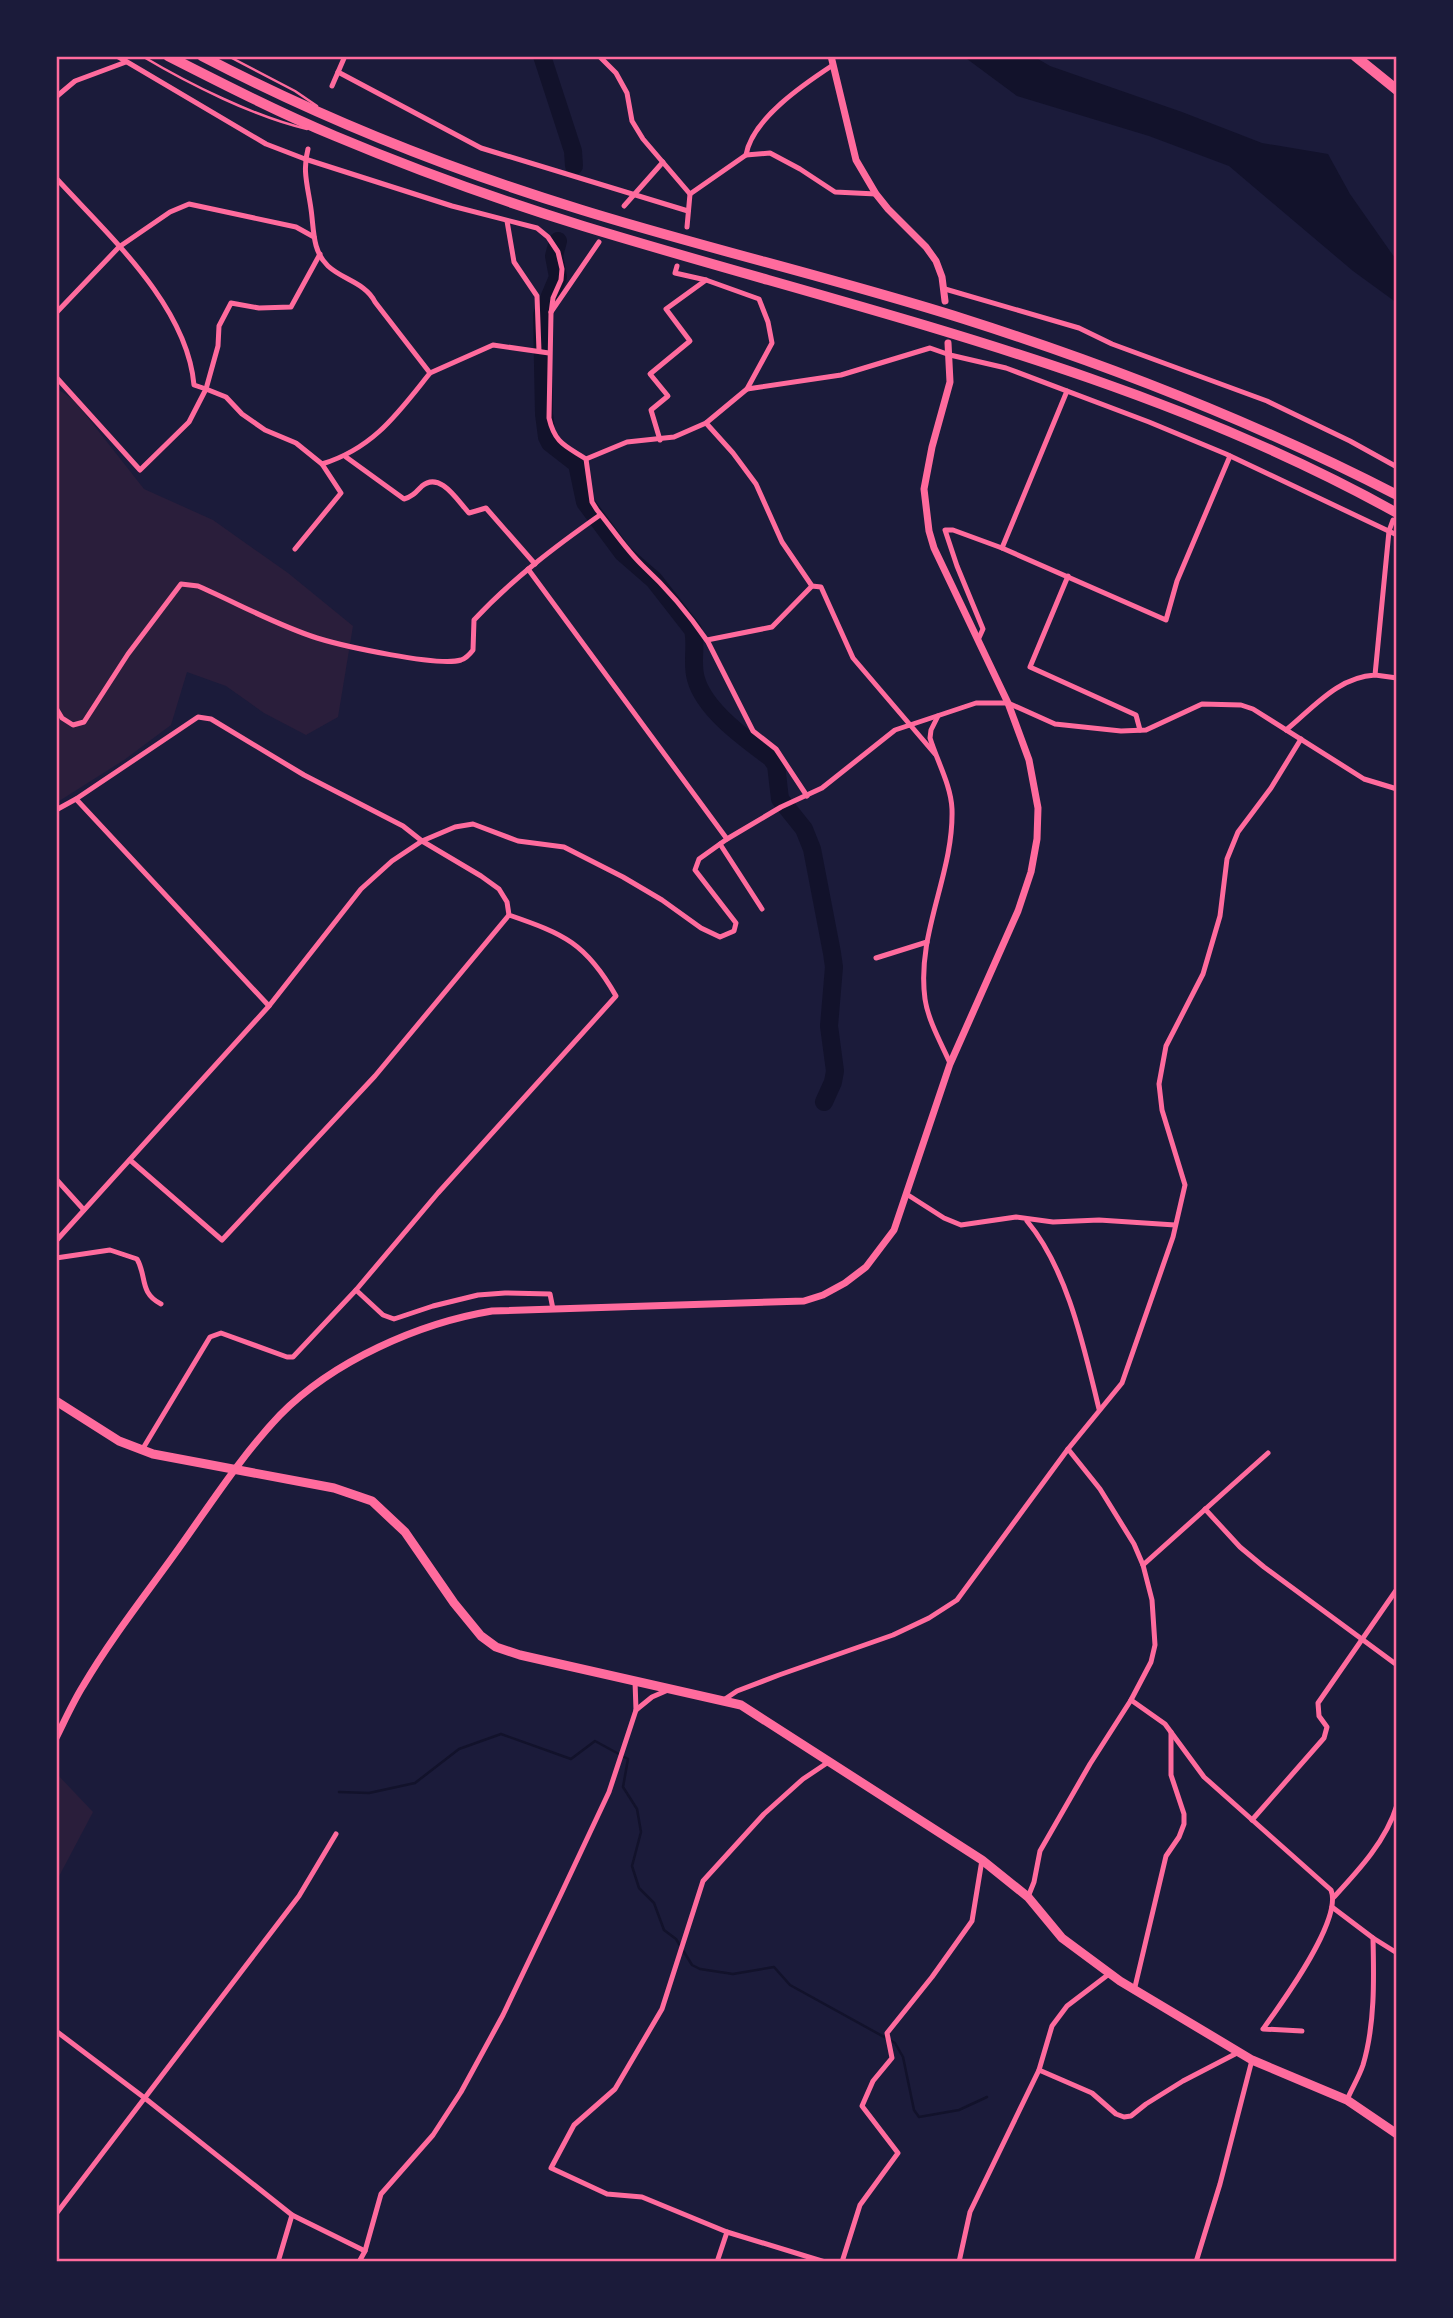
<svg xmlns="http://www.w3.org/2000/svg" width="1453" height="2318" font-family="Overpass,sans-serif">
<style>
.green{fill:#2a1e3b}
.water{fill:#12122b}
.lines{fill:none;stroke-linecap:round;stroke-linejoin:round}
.stream{stroke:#12122b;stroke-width:2.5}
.river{stroke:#12122b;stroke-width:18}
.service{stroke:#ff6b9d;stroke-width:2.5}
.minor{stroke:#ff6b9d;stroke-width:5}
.tertiary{stroke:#ff6b9d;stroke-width:7}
.primary{stroke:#ff6b9d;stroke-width:9}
.trunk{stroke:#ff6b9d;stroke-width:10}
.motorway{stroke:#ff6b9d;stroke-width:10}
.neatline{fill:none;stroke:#ff6b9d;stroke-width:2.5}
</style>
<rect width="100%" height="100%" fill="#1b1b3a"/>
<g class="green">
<polygon points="56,388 74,400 144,489 213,520 288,573 353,626 338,717 306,735 264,713 226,686 187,672 171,725 124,760 56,803"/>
<polygon points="56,1773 93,1812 56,1882"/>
</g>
<polygon class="water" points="963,56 1033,56 1050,66 1182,112 1262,143 1328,154 1350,194 1397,261 1397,303 1353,271 1229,166 1149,136 1017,96"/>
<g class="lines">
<polyline class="stream" points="339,1792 369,1793 415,1783 459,1749 501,1734 571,1759 595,1741 628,1759 623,1787 637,1809 641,1832 632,1866 639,1888 654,1903 664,1930 676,1939 692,1965 700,1969 733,1974 774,1967 790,1985 895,2043 903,2057 914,2110 919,2117 959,2110 987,2097"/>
<g class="river">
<polyline points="542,56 573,151 574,166"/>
<path d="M558 241 554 256 558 277 542 315 544 414 547 437 550 443 577 464 585 502 623 553 654 580 693 630C697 646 691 663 696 679 705 711 746 739 771 758L776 765 780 799 804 829 812 849 832 953 834 967 829 1026 835 1071 833 1082 824 1102"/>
</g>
<g class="service">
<path d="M142 56C189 84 255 117 307 129"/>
<polyline points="228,56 295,91 317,106"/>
</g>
<g class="minor">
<path d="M117 56 266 144 305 159 452 206 537 228 548 237 558 252 562 269 561 280 553 298 551 313 549 418C555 444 566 446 586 459L592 502 597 510C612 528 626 550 643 566 669 590 688 613 708 642L753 731 776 749 807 796"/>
<polyline points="599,56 616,73 627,93 632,121 643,139 690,194 687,227"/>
<polyline points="338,72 481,148 688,211"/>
<polyline points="332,86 345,56"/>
<polyline points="56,97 75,81 126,62"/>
<path d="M308 149C302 171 308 187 311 209 314 229 312 251 328 266 343 280 366 283 375 302L430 373 493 345 549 353"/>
<path d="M746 155C752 119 804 84 833 65"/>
<path d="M56 178C108 235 187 305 194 385L206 389 189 422 140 470 56 377"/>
<polyline points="690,194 746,155 770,153 800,169 835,192 876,194"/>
<polyline points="624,206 663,162"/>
<polyline points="507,221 514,262 537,296 539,351"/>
<path d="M320 254 291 307 259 308 231 303 219 326 218 346 206 389 226 397 242 414 265 430 296 443 322 464C374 448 398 413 430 373"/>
<polyline points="945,289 1079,328 1112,344 1267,401 1350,441 1397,467"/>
<polyline points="551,312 599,242"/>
<polyline points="56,313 119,247 170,212 189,204 296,227 314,237"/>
<polyline points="747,389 841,375 930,348 950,355 1006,368 1149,422 1226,454 1397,535"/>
<polyline points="706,423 733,453 756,484 782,542 812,586 821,587 853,658 935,754"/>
<polyline points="660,440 651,410 668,396 650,374 690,341 666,309 706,280 675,273 677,266"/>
<path d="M346 457 404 499C412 497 416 492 422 486 440 471 457 500 469 513L486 508 535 564"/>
<polyline points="586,459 627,442 674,437 706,423 747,389 772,343 768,322 759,299 706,280"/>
<polyline points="1002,548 1067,391"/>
<polyline points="295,549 341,493 322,464"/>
<polyline points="528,569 727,839"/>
<polyline points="1068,576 1030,667 1136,715 1140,730"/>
<polyline points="707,640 772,627 812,586"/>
<polyline points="978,640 983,629 957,566 945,530 953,530 1002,548 1166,620 1177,581 1230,456"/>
<polyline points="1375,675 1397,678"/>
<path d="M56 708 62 718 73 725 84 722 128 654 181 584 198 586C237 603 276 625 317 638 343 646 438 667 461 660 467 658 470 654 473 650L474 620C512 579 556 546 600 515"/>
<path d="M938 716 931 730 930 738C937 761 951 785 952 809 954 874 916 933 925 999 928 1020 941 1043 950 1063"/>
<path d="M1286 730C1314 707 1338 677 1375 675L1389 531 1393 520"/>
<path d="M76 799 198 717 211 719 304 775 403 826 422 841 481 876 499 889 507 902 509 915C564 934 586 943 616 996L438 1193 356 1290 383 1315 394 1319 433 1306 478 1295 505 1293 550 1294 553 1309"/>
<polyline points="56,810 76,799 269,1006"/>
<polyline points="720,844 762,909"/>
<polyline points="876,958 927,942"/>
<polyline points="130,1160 222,1240 375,1076 509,915"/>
<polyline points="56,1179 84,1210"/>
<polyline points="908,1195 944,1218 961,1225 1016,1217 1053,1222 1099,1220 1175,1225"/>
<path d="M1027 1221C1068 1270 1084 1348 1099 1409"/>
<polyline points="56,1241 269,1006 361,889 392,861 422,841 455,827 473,824 518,841 564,847 623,877 662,900 701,928 720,937 734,931 736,923 695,870 699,859 727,839 781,807 822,788 895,730 976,703 1008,703 1055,724 1121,731 1146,730 1202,704 1241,705 1253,709 1364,779 1397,789"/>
<path d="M56 1258 110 1250 137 1259C147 1276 139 1293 161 1304"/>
<polyline points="142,1450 210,1337 221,1333 287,1357 293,1357 356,1290"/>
<polyline points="1205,1509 1240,1547 1264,1567 1397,1665"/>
<polyline points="1143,1565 1268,1453"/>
<polyline points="725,1699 737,1691 779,1675 893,1635 929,1618 957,1600 1068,1449 1122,1383 1173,1237 1185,1185 1162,1110 1159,1084 1166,1046 1203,974 1220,916 1227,859 1238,832 1271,788 1301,739"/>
<path d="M1131 1700 1165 1724 1204 1777 1331 1890C1343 1920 1281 2004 1263 2029L1302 2031"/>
<polyline points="636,1710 652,1697 668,1690"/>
<polyline points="1252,1820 1324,1738 1327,1727 1319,1716 1318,1703 1397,1589"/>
<polyline points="1028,1897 1034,1882 1040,1851 1090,1764 1131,1700 1151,1662 1155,1645 1152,1600 1143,1565 1134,1544 1100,1489 1068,1449"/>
<path d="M1334 1897C1359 1870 1386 1841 1397 1805"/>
<path d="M1332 1907 1373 1938C1374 1979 1375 2025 1363 2065 1359 2077 1352 2088 1347 2100"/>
<polyline points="1373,1938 1397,1953"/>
<polyline points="1134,1991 1166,1856 1179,1837 1184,1824 1184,1814 1171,1775 1171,1732"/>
<polyline points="56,2031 146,2099 292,2215 365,2251"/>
<polyline points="1039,2070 1092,2093 1116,2114 1124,2117 1131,2116 1146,2104 1183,2081 1239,2052"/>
<polyline points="56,2214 299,1896 336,1834"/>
<polyline points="727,2232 642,2197 607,2194 551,2168 574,2125 615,2089 662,2009 703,1881 764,1814 803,1779 830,1761"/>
<polyline points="278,2262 292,2215"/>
<polyline points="359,2262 365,2251 381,2194 433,2135 461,2092 503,2015 561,1894 609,1792 636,1710 635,1681"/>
<polyline points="717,2262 727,2232 825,2262"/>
<polyline points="842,2262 860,2205 898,2153 862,2106 873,2081 892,2058 887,2033 932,1977 972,1921 982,1860"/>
<polyline points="959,2262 970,2212 1039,2070 1052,2026 1067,2006 1109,1974"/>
<polyline points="1196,2262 1220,2184 1252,2060"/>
</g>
<g class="tertiary">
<polyline points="831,56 856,160 876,194 888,209 926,247 936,261 942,277 945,301"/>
<path d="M56 1738C65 1720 73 1702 83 1686 110 1640 143 1598 174 1555 208 1508 240 1457 280 1415 333 1361 419 1323 492 1311L804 1301 823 1295 845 1283 866 1267 894 1230 950 1064 1018 911 1031 872 1037 839 1038 808 1029 760 1008 703 934 548 929 531 924 489 932 447 950 382 948 343"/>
</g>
<polyline class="primary" points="56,1401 119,1441 153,1454 334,1488 372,1501 405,1532 454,1603 481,1636 496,1647 520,1655 741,1705 982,1860 1028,1897 1062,1938 1120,1981 1252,2060 1347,2100 1397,2134"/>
<polyline class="trunk" points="1355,56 1397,90"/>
<g class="motorway">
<path d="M168 56C223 84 278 112 335 136 416 170 499 200 583 226 858 310 1143 371 1397 513"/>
<path d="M202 56C323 119 451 170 582 210 708 249 838 279 964 319 1115 367 1255 422 1397 495"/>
</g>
</g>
<rect width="1453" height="2318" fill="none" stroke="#1b1b3a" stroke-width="116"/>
<rect x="58" y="58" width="1337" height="2202" class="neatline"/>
</svg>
